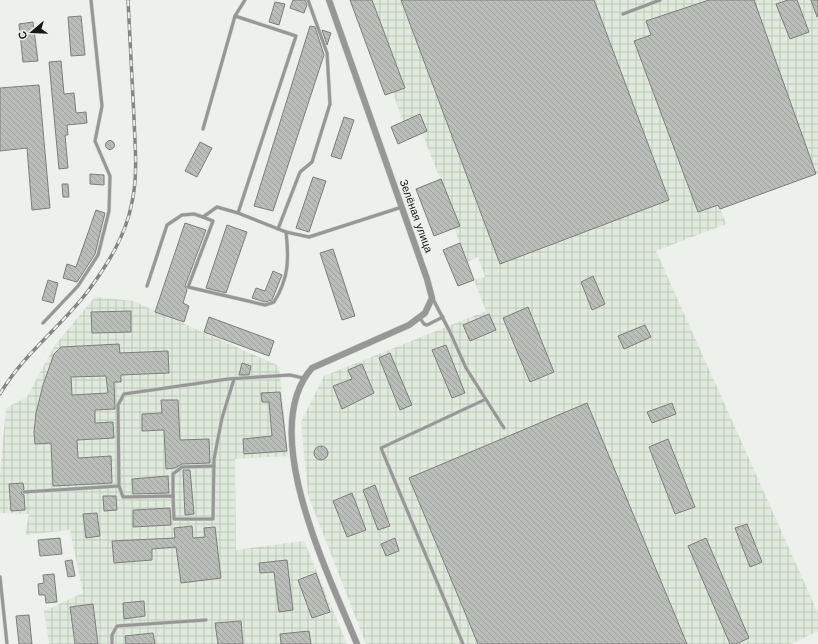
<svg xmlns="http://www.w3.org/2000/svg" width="818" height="644" font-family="'Work Sans',sans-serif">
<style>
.industrial{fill:url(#industrial-grid)}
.building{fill:url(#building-back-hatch);stroke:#7a7f79;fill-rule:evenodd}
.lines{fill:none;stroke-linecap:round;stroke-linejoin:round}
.lane-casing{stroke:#cacec9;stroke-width:4}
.street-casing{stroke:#cacec9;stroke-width:7}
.lane{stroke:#959895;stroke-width:3}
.street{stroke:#959895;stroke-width:6}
.rail-casing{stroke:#838783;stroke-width:3.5}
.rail{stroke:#ecf1eb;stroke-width:2;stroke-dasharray:6;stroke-linecap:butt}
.labels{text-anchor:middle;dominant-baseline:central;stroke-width:3;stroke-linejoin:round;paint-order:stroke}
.street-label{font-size:11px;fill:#161816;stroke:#ecf1eb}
</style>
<defs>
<pattern id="industrial-grid" width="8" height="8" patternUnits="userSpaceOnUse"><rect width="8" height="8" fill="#dfe9dc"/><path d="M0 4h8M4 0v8" fill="none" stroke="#bfc7bc"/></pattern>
<pattern id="building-back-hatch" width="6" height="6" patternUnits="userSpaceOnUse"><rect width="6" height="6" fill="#b8beb7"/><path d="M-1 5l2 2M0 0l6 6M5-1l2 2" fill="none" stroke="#9da39d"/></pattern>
</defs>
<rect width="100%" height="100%" fill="#ecf1eb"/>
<g class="industrial">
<polygon points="350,0 818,0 818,173 720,208 726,224 656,251 818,613 818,631 791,644 366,644 308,495 301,422 324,376 486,311 474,280 485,277 478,257 467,262 454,228 459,226 422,133 427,131 420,115 403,122 393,93 385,95"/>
<polygon points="95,297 133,301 279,366 288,456 235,459 236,550 304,541 347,644 49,644 44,611 83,593 70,530 25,535 29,514 0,513 0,473 6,408 27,397 55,345"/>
</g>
<g class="building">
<polygon points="293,0 305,0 307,5 304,13 290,8"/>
<polygon points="350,0 372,0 405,88 385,95"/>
<polygon points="401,0 594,0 669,200 500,264"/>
<polygon points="709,0 754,0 816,174 720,209 718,205 698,212 634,41 651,35 646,21"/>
<polygon points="788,0 797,0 809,32 790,39 776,4"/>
<polygon points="811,0 818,0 818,17 817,17"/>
<polygon points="275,2 285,4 279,25 269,22"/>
<polygon points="81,16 85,55 71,56 68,17"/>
<polygon points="33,22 38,61 23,62 19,24"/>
<polygon points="310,26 315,27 324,55 273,211 254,206"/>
<polygon points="322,30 331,33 327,45"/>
<polygon points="61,61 64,94 74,93 76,113 86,112 87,123 67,125 68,135 65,135 68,168 59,169 49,62"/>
<polygon points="39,85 50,208 32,210 27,148 0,151 0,88"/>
<polygon points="420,114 427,131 398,144 391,127"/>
<polygon points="344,117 354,120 341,159 331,156"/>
<circle cx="110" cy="145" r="4.5"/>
<polygon points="200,142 212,148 197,177 185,171"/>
<polygon points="90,174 104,175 104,185 90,184"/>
<polygon points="313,177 326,181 309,232 296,228"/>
<polygon points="441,179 460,226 434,236 416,189"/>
<polygon points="62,184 68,184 69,197 63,197"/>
<polygon points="96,210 105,213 95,254 77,282 63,278 67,264 76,267"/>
<polygon points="185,223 206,230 185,286 187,290 183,303 189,306 184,322 155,312"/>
<polygon points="227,225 247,232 226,293 206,288"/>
<polygon points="460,243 474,280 458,286 443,250"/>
<polygon points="333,249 355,316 342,320 320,253"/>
<polygon points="273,271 282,275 272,300 265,302 252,298 256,288 265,291"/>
<polygon points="593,276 605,304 592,310 581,282"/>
<polygon points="48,280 58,283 53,303 42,300"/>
<polygon points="528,307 554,372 530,382 503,318"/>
<polygon points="131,311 131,332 92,333 91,312"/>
<polygon points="489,314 496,330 470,341 463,325"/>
<polygon points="209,317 274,341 269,356 204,332"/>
<polygon points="645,325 651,337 624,349 618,336"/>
<path d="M119 344 120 353 168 351 169 373 121 375V382H114L115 409 95 410V423L113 422 114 438 77 440 78 458 111 456 112 483 53 486 51 443 35 444 34 432 36 413 43 385 54 354 61 347ZM106 376 108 393 72 395 71 377Z"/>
<polygon points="446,345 465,393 452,398 432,350"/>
<polygon points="390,353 412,405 400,410 379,358"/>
<polygon points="242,363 251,366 249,375 239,375"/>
<polygon points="362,364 374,393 342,409 333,386 352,379 348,370"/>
<polygon points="280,392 287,451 244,454 243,439 272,436 269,402 262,402 261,393"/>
<polygon points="161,400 178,400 180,440 209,439 210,463 182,464 175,468 166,469 164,430 142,431 142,414 162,413"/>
<polygon points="587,403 687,644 478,644 409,478"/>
<polygon points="672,403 676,414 652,423 647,412"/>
<polygon points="668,439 695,507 675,514 649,447"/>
<circle cx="321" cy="453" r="7"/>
<polygon points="183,470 190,470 194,514 185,515"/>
<polygon points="168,476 169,493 133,494 132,479"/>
<polygon points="23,483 24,489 21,493 24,495 25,510 11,511 9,484"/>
<polygon points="375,485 390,526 378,530 363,490"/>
<polygon points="352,493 366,530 347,537 333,501"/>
<polygon points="103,496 116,496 117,510 104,511"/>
<polygon points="170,508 171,525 133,527 133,510"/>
<polygon points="97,513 100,536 86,538 83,514"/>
<polygon points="747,524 762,562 750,567 735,528"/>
<polygon points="192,526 193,538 205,537 204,528 215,527 221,578 181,583 176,547 152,549 152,560 114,563 112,541 175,538 174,528"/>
<polygon points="60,538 62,554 40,556 38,540"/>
<polygon points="395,538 399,551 386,556 381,544"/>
<polygon points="706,538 749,638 736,644 730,644 688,546"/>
<polygon points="72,560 75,576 68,577 65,561"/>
<polygon points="287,560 293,610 279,612 274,572 260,573 259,563"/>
<polygon points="316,573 330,612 312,618 298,580"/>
<polygon points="54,574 57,602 46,603 45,595 39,595 38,584 44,583 43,575"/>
<polygon points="144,601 145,616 124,619 123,603"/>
<polygon points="93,604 98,644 75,644 70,607"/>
<polygon points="29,615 32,644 19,644 16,616"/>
<polygon points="241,621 243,644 218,644 215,623"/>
<polygon points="309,631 311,644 281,644 280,634"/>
<polygon points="153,633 155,644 126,644 125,636"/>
</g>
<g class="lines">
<defs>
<g id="lane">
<polyline points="623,14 660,0"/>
<polyline points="203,129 235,16"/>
<polyline points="238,213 296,36 235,16 245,0"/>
<path d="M203 217 213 221 188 287 265 305 274 302C289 278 289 259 286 232"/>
<polyline points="278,229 300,172 312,162 330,104 327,53 308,0"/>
<polyline points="147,286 167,225 182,215 194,214 203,217 217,207 238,213 286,232 309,237 402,207"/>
<polyline points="433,299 450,332 466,368 504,428"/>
<polyline points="420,318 424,324 427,325 443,317"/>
<polyline points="43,323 78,286 98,255 109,211 110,176 95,141 102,106 91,0"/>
<polyline points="119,486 123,497 173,496 174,519 213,519 214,459 222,418 234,379"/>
<polyline points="24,492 119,486 118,405 124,394 228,379 290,375 303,378"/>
<polyline points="173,496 173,474 182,467 214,466"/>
<polyline points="0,577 7,644"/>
<polyline points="112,644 112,635 117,626 206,620"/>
<polyline points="463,644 381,448 484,400"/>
</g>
<path id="street" d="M329 0 427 279 432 298 425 313 409 325 312 368C256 431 330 577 357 644"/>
</defs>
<use href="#lane" class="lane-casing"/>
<use href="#street" class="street-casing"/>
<use href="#lane" class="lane"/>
<use href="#street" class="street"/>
<defs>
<path id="rail" d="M0 394C23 354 61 327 88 291 108 264 126 235 132 202 138 175 135 145 134 118 132 79 130 39 128 0"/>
</defs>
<use href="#rail" class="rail-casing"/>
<use href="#rail" class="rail"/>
</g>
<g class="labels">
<g class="street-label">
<text transform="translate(416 216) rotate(70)">Зелёная улица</text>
</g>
</g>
<g transform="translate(32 32) rotate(251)" stroke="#ecf1eb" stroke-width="3" paint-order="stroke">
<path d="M0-3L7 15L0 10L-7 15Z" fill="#161816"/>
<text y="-6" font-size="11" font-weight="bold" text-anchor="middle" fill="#161816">С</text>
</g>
</svg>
